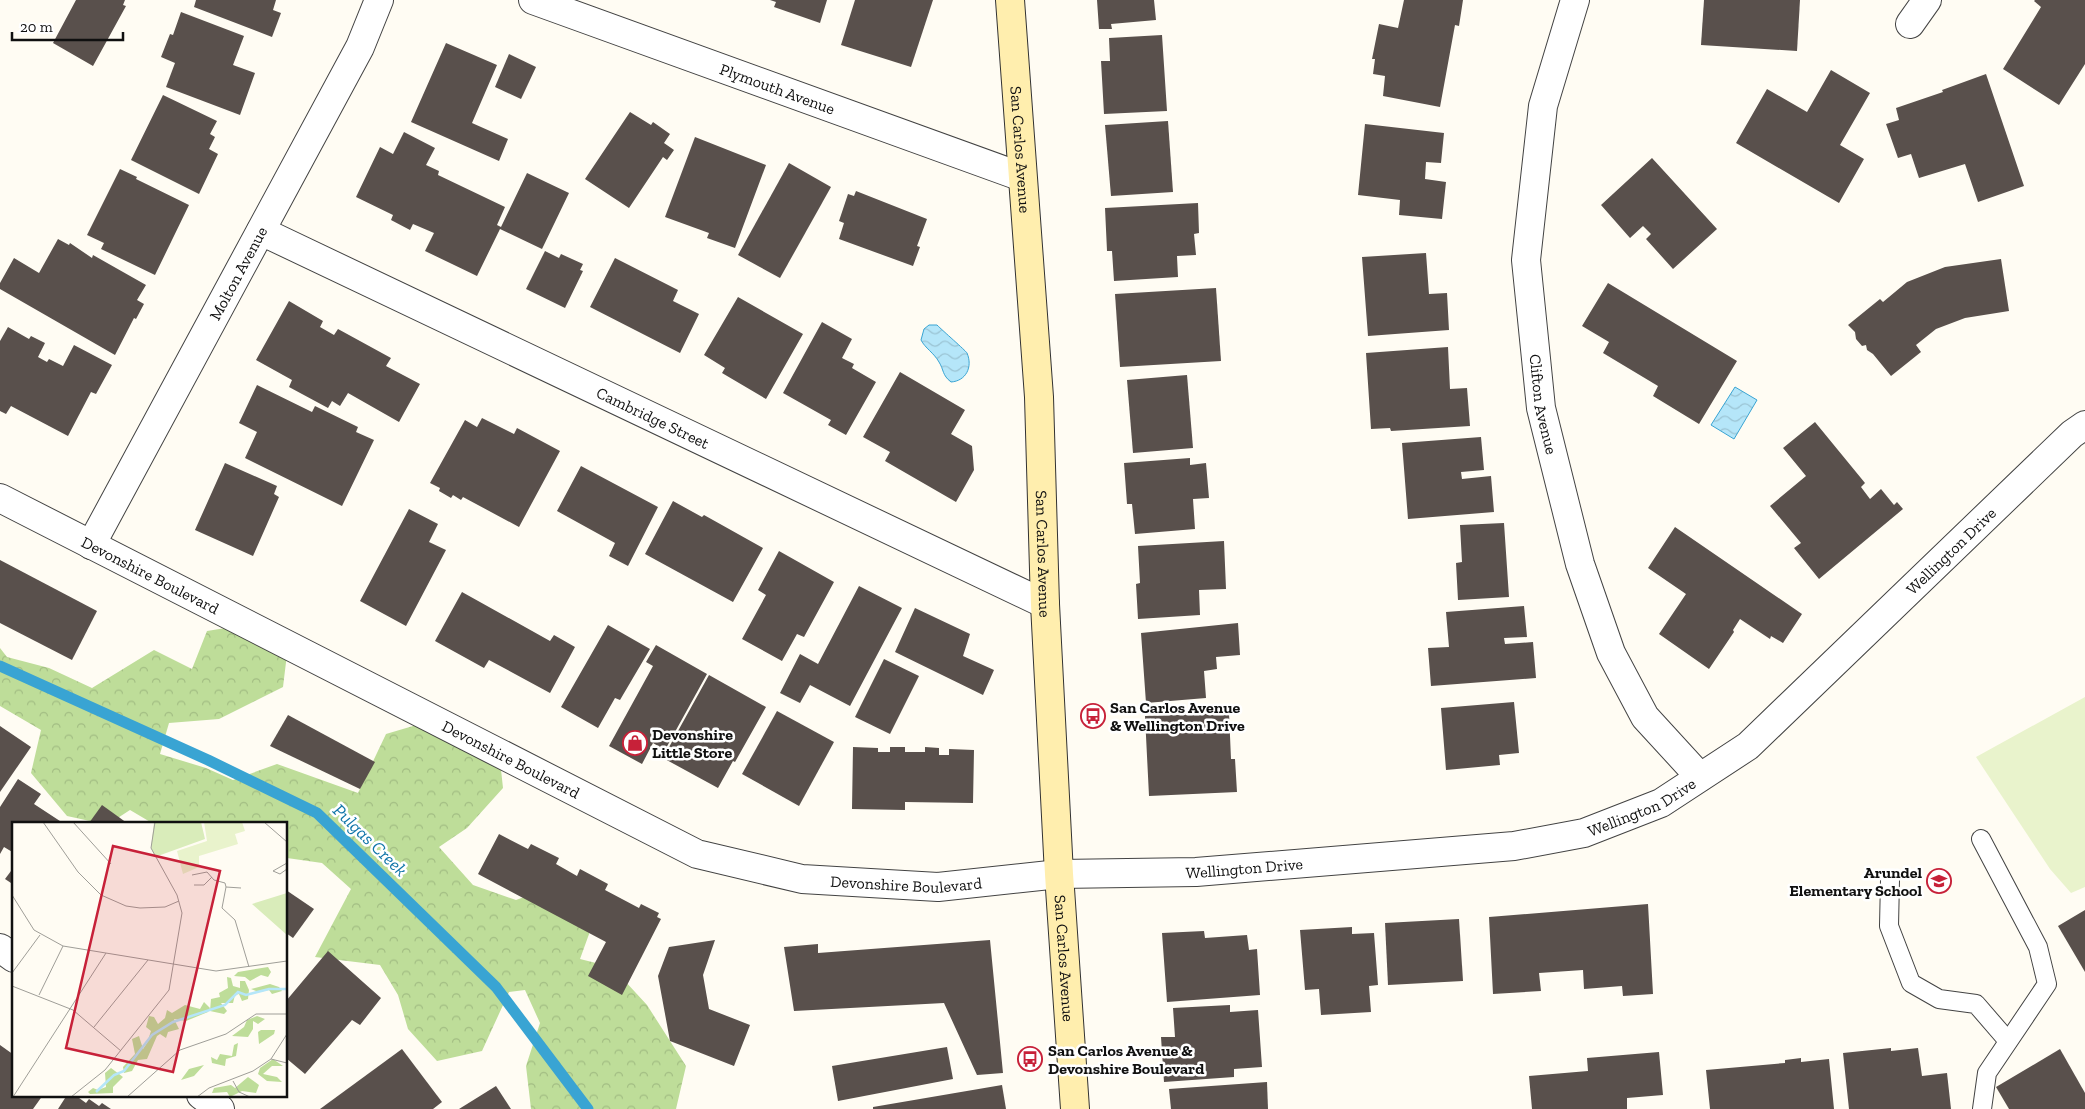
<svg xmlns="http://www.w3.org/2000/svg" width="2085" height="1109" font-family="'Zilla Slab',serif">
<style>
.forest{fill:url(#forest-crowns)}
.pitch{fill:#e9f3cc}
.water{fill:url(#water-waves);stroke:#39a4d3}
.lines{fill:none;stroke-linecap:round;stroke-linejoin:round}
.stream{stroke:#39a4d3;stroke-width:11}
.building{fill:#59504c}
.service-casing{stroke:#434343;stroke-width:20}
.minor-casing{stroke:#434343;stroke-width:30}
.secondary-casing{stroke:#323232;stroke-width:30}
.service{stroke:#fff;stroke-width:18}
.minor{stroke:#fff;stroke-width:28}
.secondary{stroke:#ffeeae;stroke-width:28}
.labels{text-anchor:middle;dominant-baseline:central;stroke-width:5;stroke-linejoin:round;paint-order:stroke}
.street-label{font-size:16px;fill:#101010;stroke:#fff}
.poi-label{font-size:16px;font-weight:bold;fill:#101010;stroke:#fff;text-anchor:start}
.water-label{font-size:18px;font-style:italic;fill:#1276a9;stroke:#fff}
.inset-river{fill:none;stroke:#b5e6f9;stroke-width:2.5}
.inset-road{fill:none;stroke:#9f9e98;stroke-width:1}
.view{fill:#c72139;fill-opacity:0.15;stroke:#c72139;stroke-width:2.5}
.inset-edge{fill:none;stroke:#101010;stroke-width:2.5}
</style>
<defs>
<pattern id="forest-crowns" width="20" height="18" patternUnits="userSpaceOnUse" patternTransform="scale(1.25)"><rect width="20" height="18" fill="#bedd99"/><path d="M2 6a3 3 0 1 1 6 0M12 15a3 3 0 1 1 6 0" fill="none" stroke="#a2bd83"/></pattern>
<pattern id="water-waves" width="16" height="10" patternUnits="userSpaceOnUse" patternTransform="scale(1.25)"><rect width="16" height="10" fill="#b5e6f9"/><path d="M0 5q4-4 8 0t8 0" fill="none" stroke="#9bc4d4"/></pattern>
</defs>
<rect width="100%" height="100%" fill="#fffcf3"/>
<polygon class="forest" points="238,626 287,654 283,687 219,719 169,723 160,754 206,768 233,780 277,764 358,793 386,734 413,726 467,725 498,742 503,788 467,828 439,847 473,885 516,900 560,884 601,901 580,959 612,967 647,1005 686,1066 676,1109 531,1109 526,1066 540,1023 525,990 509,992 482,1051 437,1061 408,1029 398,995 380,965 315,957 351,889 322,863 287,858 286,823 152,823 130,810 110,823 99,823 67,816 31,773 41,730 0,706 0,648 7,657 49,668 92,688 154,650 192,669 207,631"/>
<polygon class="pitch" points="2085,697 2085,887 2071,893 2050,869 1976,757"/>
<g class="water">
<path d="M929 325H937C943 331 965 350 967 353 973 367 966 381 951 382 942 375 944 370 939 362 934 353 925 348 921 340L924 329Z"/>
<polygon points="1735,387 1757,400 1734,439 1711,425"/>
</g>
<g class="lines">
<polyline class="stream" points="0,666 208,760 317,813 496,987 588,1109"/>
</g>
<g class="building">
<polygon points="76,0 125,0 123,5 126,6 93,66 53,43"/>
<polygon points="196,0 276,0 273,10 281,13 272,37 194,7"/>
<polygon points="770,0 827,0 820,23 774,7 776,2"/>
<polygon points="855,0 933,0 911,67 841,45"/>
<polygon points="1097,0 1154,0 1156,20 1111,24 1112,29 1099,29"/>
<polygon points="1404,0 1463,0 1459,26 1455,25 1440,107 1383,96 1385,76 1373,74 1375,59 1372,59 1379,24 1398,28"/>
<polygon points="1704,0 1800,0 1797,51 1701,45"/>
<polygon points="2035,0 2085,0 2085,64 2059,105 2003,69 2041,7 2034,1"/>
<polygon points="181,12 244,36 233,65 255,73 240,115 166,87 175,63 161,57 170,34 173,35"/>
<polygon points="1162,35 1167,111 1104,114 1101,61 1110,61 1109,38"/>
<polygon points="446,43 497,65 472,123 508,139 499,161 411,122"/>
<polygon points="509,54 536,67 521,99 495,87"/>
<polygon points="1831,70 1870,93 1840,145 1864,159 1839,203 1736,143 1767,89 1807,112"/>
<polygon points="1986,74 2024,186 1978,202 1965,164 1919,178 1911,154 1898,158 1886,124 1899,120 1896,108 1943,92 1942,90"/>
<polygon points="163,95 217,121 210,134 215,137 209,149 218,154 199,194 131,160"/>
<polygon points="630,112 651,125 653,122 670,134 664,143 674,150 667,160 663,157 629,208 585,179"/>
<polygon points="1168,121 1173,192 1111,196 1105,125"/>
<polygon points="1365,124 1444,133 1441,163 1426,162 1425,179 1446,182 1442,219 1399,215 1400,200 1358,195"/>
<polygon points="404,132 435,148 426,165 439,171 438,175 505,207 497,225 501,227 527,173 569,193 542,249 500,229 477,276 425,251 434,233 413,224 410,230 391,220 393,215 356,197 380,147 393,154"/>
<polygon points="695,137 766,165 735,248 707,238 709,233 665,217"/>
<polygon points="1652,158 1717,229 1673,269 1646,239 1651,234 1643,226 1630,238 1601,205"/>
<polygon points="789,163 831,187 780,278 738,255"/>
<polygon points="120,169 137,177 136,179 189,205 155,275 101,249 104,243 87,235"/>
<polygon points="856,191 927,219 917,246 920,247 913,266 839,239 844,223 839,221 848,194 854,196"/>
<polygon points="1198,203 1199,233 1194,234 1196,255 1177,256 1178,277 1114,281 1112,251 1107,251 1105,208"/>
<polygon points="58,239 69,245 70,243 92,258 93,255 146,285 137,300 144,304 136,319 134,318 115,355 0,289 0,283 14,258 39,273"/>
<polygon points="545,251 559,258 561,254 583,264 580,270 583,271 565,308 526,289"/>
<polygon points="1426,253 1429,294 1447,293 1449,330 1368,336 1362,257"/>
<polygon points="615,258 678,290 673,301 699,314 680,353 590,307"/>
<polygon points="2001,259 2009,311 1965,318 1936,329 1916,345 1921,352 1891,376 1873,354 1867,350 1866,345 1862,346 1856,339 1855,332 1848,325 1880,299 1883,302 1907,282 1945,267"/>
<polygon points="1608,283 1737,361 1699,424 1653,396 1658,386 1603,353 1609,342 1582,326"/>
<polygon points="1216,288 1221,361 1120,367 1115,294"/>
<polygon points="738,297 803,334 766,399 722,373 725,368 704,355"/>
<polygon points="289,301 323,321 320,327 334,335 338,329 391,358 386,366 420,384 399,422 348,393 340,406 332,401 328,408 289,387 292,380 256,360"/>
<polygon points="822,322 852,339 842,358 854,364 852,368 876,382 846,435 828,425 831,420 783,393"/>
<polygon points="8,327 29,339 31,336 45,343 38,357 47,362 49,359 63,366 74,345 112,365 96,394 91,392 68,436 11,406 6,414 0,411 0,341"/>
<polygon points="1448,347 1450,389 1467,388 1470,426 1391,431 1390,428 1371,429 1366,353"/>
<polygon points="900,372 965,410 951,434 972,446 974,470 956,502 885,461 890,452 863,437"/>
<polygon points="1187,375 1193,448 1133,453 1127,380"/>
<polygon points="257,385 312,412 315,406 358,427 356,432 374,440 342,506 245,458 257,432 239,423"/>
<polygon points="482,418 514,434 517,428 560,451 519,527 463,497 461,500 453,495 451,498 439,491 440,488 430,483 465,420 477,427"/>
<polygon points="1815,422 1865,483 1861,487 1870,499 1881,489 1894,505 1897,502 1903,509 1819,579 1794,548 1801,543 1770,506 1806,476 1783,448"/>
<polygon points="1481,437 1484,470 1461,472 1462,479 1491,476 1494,512 1408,519 1402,443"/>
<polygon points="1190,458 1190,465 1206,463 1209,498 1193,499 1195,529 1135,534 1132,504 1127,504 1124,463"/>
<polygon points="225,463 277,486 274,494 279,497 253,556 195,530"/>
<polygon points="581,466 658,507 628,566 609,556 615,543 557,511"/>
<polygon points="673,501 702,517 704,515 763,548 733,602 645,554"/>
<polygon points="409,509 438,524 429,542 446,550 406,626 360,601"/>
<polygon points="1504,523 1509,597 1458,600 1456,563 1462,562 1460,525"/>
<polygon points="1675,527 1802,614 1783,643 1771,636 1770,639 1740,619 1733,630 1734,632 1709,669 1659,634 1686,594 1648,568"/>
<polygon points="1224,541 1226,589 1199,590 1200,615 1138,619 1136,584 1140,583 1138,546"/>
<polygon points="779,551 834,582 804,637 797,634 782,661 742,639 766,595 758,590"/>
<polygon points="0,560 97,611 72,660 0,623"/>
<polygon points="859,586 902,608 850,706 810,685 800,703 780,693 800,654 818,664"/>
<polygon points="462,592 550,641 554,635 575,647 550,693 489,660 484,668 435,641"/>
<polygon points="1524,606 1527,637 1504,638 1505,644 1533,642 1536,678 1431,686 1428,648 1449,647 1446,612"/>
<polygon points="915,608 970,634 963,656 994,670 983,695 895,652"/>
<polygon points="1238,623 1240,655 1216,657 1217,669 1204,671 1206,698 1146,703 1141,633"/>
<polygon points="608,625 650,649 620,700 615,698 598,728 561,707"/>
<polygon points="656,645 707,674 665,750 653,743 642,764 609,746 653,666 646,662"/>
<polygon points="884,659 919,676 890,734 855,717"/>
<polygon points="709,675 766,707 735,762 733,761 718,788 663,758"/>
<polygon points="1514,702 1519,753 1499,755 1500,765 1446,770 1441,708"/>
<polygon points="777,711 834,742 799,806 742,774"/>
<polygon points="1229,713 1231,759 1235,759 1237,792 1149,796 1145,716"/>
<polygon points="288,715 375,762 360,789 270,746"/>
<polygon points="0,726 31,747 0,792"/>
<polygon points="853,747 878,748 878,752 890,752 890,747 905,747 905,752 925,752 925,747 939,748 939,755 949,755 949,749 974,750 973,803 905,802 905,810 852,809"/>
<polygon points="18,779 41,794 34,804 63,823 14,823 14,853 4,847 0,854 0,807"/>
<polygon points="102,805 127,823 89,823"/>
<polygon points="499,834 528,849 531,844 559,858 556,864 577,876 580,869 608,884 605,890 639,908 641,904 659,913 657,917 661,919 622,995 588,976 606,942 478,874"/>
<polygon points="14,867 14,885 5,879"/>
<polygon points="286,890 314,909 293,938 286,933"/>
<polygon points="1648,904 1653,994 1623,996 1622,986 1584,989 1583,970 1539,973 1541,991 1493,994 1489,917"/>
<polygon points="2085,910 2085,972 2058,926"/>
<polygon points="1459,919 1463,981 1388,985 1385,923"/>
<polygon points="1352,927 1352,934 1374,933 1378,985 1369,986 1371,1012 1321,1015 1319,989 1305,990 1300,930"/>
<polygon points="1204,931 1205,938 1247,935 1249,950 1257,949 1260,995 1167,1002 1162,933"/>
<polygon points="715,940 703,975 709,1009 750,1025 734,1066 670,1041 658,976 669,947"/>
<polygon points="990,940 1003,1073 977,1075 944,1003 794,1011 784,947 818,944 818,953"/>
<polygon points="328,951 381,998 360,1025 352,1020 305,1074 286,1058 286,1001"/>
<polygon points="1230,1005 1230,1012 1258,1010 1262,1067 1234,1069 1234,1077 1164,1082 1161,1037 1175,1037 1173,1008"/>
<polygon points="0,1045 14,1055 14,1095 43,1095 33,1109 0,1109"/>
<polygon points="947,1047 953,1079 838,1101 832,1066"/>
<polygon points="1891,1048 1891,1051 1918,1048 1922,1076 1947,1073 1951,1109 1849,1109 1843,1053"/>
<polygon points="402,1049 442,1102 433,1109 320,1109"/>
<polygon points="2060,1049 2085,1093 2085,1109 2009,1109 1996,1087"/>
<polygon points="1659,1052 1663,1095 1627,1098 1627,1109 1532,1109 1529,1076 1588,1071 1587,1058"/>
<polygon points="1801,1058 1801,1062 1829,1059 1834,1109 1710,1109 1706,1070 1785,1063 1785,1060"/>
<polygon points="1267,1082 1268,1109 1171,1109 1169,1089"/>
<polygon points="1002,1085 1006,1109 873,1109 873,1107"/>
<polygon points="496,1086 511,1109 459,1109"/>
<polygon points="67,1095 75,1095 86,1103 89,1099 99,1106 102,1103 111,1109 58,1109"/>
</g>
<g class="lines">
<defs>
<g id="service">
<polyline points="1981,839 2038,947 2047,984 1987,1073 1982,1109"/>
<polyline points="1890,880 1889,926 1911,983 1939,999 1976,1004 2008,1041"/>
</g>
<g id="minor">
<path id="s1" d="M533 0 1022 177"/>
<path id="s2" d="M1575 0 1543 106 1526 260 1541 408 1580 564 1611 653 1645 717 1700 777"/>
<polyline points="1910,24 1927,0"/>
<path id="s3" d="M261 231 1045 604"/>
<path id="s4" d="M0 498 697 854 802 879 938 887 1059 874 1196 872 1514 846 1584 833 1661 803 1748 746 2072 434 2085 425"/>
<path id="s5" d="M91 545 360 47 379 0"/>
<polyline points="0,948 14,958"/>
<polyline points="201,1095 220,1109"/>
</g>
<g id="secondary">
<path id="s6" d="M1010 0 1039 397 1045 604 1059 874 1075 1109"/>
</g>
</defs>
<use href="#service" class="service-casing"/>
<use href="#minor" class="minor-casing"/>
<use href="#secondary" class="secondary-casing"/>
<use href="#service" class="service"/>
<use href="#minor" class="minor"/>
<use href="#secondary" class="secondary"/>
</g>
<defs>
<symbol id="bus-ring" viewBox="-11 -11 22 22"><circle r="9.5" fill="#fff" stroke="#c72139" stroke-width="1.5"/><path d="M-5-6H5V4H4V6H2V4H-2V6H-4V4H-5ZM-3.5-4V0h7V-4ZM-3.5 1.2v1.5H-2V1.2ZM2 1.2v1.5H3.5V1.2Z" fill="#c72139"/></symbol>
<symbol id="shop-ring" viewBox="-11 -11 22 22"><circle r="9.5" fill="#fff" stroke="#c72139" stroke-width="1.5"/><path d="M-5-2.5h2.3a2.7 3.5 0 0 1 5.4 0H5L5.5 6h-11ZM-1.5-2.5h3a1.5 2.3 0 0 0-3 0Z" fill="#c72139"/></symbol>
<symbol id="school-ring" viewBox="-11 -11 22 22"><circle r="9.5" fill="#fff" stroke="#c72139" stroke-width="1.5"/><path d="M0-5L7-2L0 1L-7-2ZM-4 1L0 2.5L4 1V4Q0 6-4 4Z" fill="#c72139"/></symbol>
</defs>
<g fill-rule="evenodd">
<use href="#bus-ring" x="1079" y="702" width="28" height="28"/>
<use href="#shop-ring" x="621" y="729" width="28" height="28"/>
<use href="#school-ring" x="1925" y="867" width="28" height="28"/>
<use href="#bus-ring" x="1016" y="1045" width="28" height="28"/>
</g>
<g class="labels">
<g class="street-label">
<text stroke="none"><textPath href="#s1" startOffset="260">Plymouth Avenue</textPath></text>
<text stroke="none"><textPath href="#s6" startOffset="150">San Carlos Avenue</textPath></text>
<text stroke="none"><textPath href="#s5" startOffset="309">Molton Avenue</textPath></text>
<text stroke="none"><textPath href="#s2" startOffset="411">Clifton Avenue</textPath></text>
<text stroke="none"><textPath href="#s3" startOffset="434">Cambridge Street</textPath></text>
<text stroke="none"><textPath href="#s4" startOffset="2144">Wellington Drive</textPath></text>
<text stroke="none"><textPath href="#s6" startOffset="555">San Carlos Avenue</textPath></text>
<text stroke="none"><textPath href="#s4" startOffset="169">Devonshire Boulevard</textPath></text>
<text stroke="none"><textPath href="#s4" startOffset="574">Devonshire Boulevard</textPath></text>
<text stroke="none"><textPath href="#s4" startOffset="1739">Wellington Drive</textPath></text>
<text stroke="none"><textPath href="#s4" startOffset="1334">Wellington Drive</textPath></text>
<text stroke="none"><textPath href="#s4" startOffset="995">Devonshire Boulevard</textPath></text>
<text stroke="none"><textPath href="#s6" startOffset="960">San Carlos Avenue</textPath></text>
</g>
<g class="poi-label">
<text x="1110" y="707">San Carlos Avenue<tspan x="1110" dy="18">&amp; Wellington Drive</tspan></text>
<text x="652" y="734">Devonshire<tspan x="652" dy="18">Little Store</tspan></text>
<text x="1922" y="872" text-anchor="end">Arundel<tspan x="1922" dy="18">Elementary School</tspan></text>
<text x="1048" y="1050">San Carlos Avenue &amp;<tspan x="1048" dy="18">Devonshire Boulevard</tspan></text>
</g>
<g class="water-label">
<text transform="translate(370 840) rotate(44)">Pulgas Creek</text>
</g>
</g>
<g transform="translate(12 822)">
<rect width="275" height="275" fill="#fffcf3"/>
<path d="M142 0H189L193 17 143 35 139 26ZM275 71V113L240 82Z" fill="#d9ecba"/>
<path d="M256 145 259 150 256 155 249 153 238 159 233 155 222 154 226 150ZM215 155 219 156 221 164 228 166V159H233L237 168 236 177 230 179 227 172 223 173 221 181H209L215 189 212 192 198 189 199 177 208 175 207 171 216 166ZM258 162 267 165 270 169 260 172 257 168 247 170 239 167ZM192 180 198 186 196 190 174 199 162 197 167 207 156 210 154 216 148 212 145 214 135 237 126 238 120 249 112 251 111 245 123 232 120 217 127 214 131 227 135 221 139 209 134 205 137 194 142 195 146 202 153 196 155 188 160 191 173 183 188 187ZM245 194 253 197 246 202 241 199V207L236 215 220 214 232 205 235 198ZM249 208H263L262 212 247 222 246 210ZM226 221 224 234 214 237 213 244 200 241 199 235 205 238 208 232 220 234 222 223ZM261 237 271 244H260L251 252 265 255 270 260 255 259 246 252 248 246ZM192 243 182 254 169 258 177 247ZM99 246 111 255 101 265V271L78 272 76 270 81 266 86 268 94 265 93 251ZM236 255 247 263 244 271 230 269 218 275 215 270 200 271 202 266 219 263 223 266Z" fill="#bedd99"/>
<path d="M192 0H230L233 9 223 12 226 22 187 34V45L171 52 165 29 195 19Z" fill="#e9f3cc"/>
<path class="inset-river" d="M84 270 102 253 112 249 140 213 161 200 213 183 226 170 234 173 257 167H275"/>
<path class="inset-road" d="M31 0 66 50 89 73 114 84 128 86 153 85 167 79M61 0 99 42M252 0 275 20M275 41 261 49 268 52 275 47M180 53 195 50 202 58 213 61 214 65M182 63H192L200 55M214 65 210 86 223 98 237 145M214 65 229 66M0 73 22 108 51 124 204 149 275 139M0 151 28 113M0 164 61 188 109 229M27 173 51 124M82 205 136 138M259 237 275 241M221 259 227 270 238 275M1 275 94 131M59 275 93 248 157 168 170 91 165 73 139 26 143 0M115 275 168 228 214 212 244 192H275M185 275 197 266 241 249 259 237 275 212"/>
<path class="view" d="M101 24 208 49 161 250 54 226Z"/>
<rect width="275" height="275" class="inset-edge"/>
</g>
<path d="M12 32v8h111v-8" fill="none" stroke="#101010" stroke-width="2.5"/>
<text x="20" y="32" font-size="15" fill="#101010" stroke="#ffffff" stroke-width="4" paint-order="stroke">20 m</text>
</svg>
